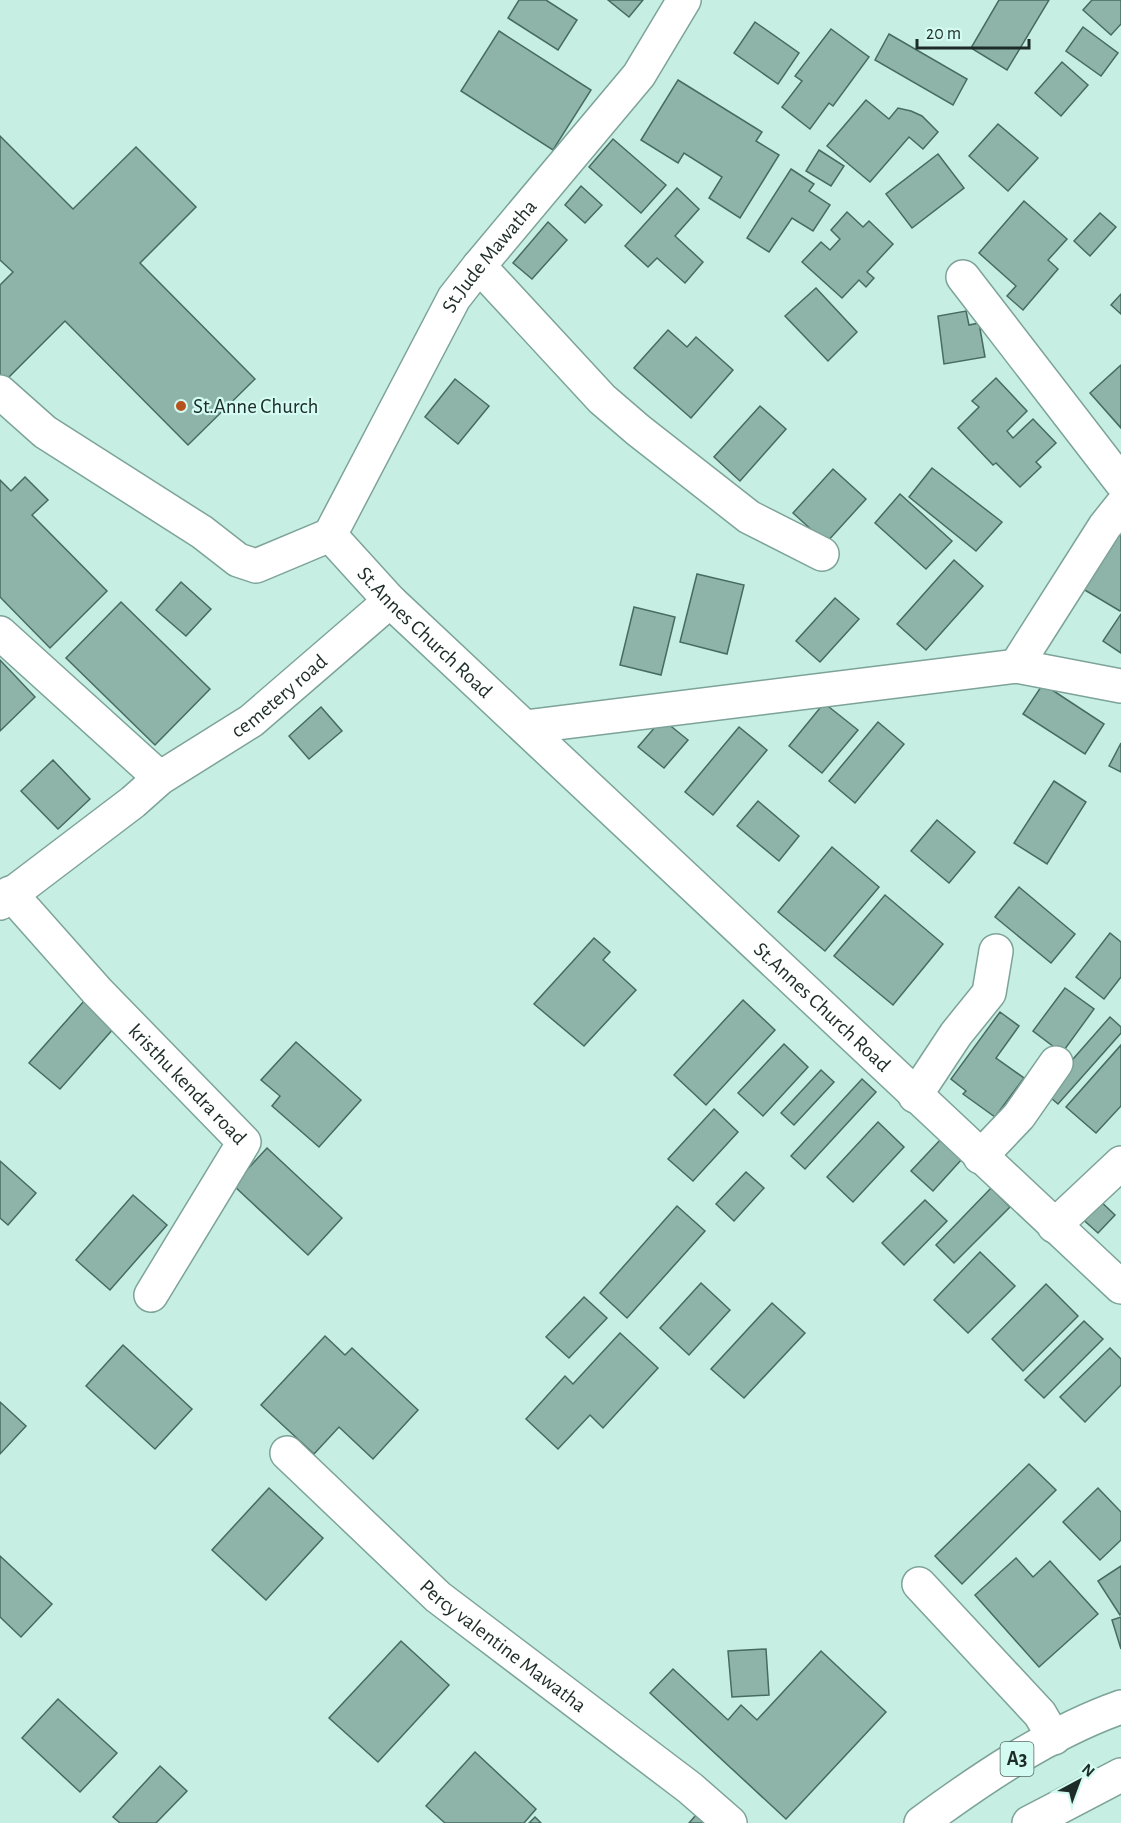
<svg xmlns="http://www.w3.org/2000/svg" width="1121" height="1823" font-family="'Alegreya Sans',sans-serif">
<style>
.building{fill:#8eb4aa;stroke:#476b62;stroke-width:1.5}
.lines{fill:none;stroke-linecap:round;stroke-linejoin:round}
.minor-casing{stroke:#7da399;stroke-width:36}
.highway-casing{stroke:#7da399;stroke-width:36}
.minor{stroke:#fff;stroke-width:33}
.highway{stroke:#fff;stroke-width:33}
.poi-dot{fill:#b6521d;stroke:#d3fbf1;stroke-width:2}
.labels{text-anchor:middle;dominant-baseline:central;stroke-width:4.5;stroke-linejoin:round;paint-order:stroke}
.shield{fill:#d3fbf1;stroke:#546a64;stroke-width:1.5}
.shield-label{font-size:20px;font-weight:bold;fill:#1d2c28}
.street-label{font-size:21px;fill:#1d2c28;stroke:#d3fbf1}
.poi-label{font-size:21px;fill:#1d2c28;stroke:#d3fbf1;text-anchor:start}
</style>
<rect width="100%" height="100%" fill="#c6eee3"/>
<g class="building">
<polygon points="519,0 546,0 577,20 558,50 508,18"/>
<polygon points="608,0 643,0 629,17"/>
<polygon points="999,0 1049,0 1007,70 971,48"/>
<polygon points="1092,0 1121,0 1121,24 1111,35 1083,10"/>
<polygon points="755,22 799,53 778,84 734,53"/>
<polygon points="1083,27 1118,53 1101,76 1066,51"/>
<polygon points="831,29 869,57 833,106 829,103 810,129 782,107 802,81 795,76"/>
<polygon points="499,31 591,90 553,150 461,91"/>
<polygon points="889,34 967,79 953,105 875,60"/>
<polygon points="1062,62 1088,85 1061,116 1035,93"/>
<polygon points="678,80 762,132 756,141 779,155 740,218 709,198 722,177 684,153 678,163 641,140"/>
<polygon points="866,100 889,119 898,108 911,111 922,116 938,132 923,149 909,137 870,182 827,146"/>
<polygon points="998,124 1038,158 1008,191 969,156"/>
<polygon points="0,136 73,209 136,147 196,207 140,263 255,379 188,445 65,321 5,381 0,377 0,285 13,272 0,260"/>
<polygon points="613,139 666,185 641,213 589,167"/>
<polygon points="819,150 844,166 831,186 806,171"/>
<polygon points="938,154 964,188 912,228 886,194"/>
<polygon points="791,169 814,184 809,191 830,205 813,231 792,218 769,252 747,238"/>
<polygon points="581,186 602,205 585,223 565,205"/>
<polygon points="677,188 699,209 675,236 703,262 685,283 657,258 648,267 625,246"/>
<polygon points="1024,201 1067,239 1048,260 1058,269 1023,310 1007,296 1016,286 979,253"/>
<polygon points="847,212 863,227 869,221 893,244 867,272 874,278 866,287 859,280 842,298 802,262 821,242 830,250 840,239 831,230"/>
<polygon points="1100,213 1116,227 1090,256 1074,241"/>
<polygon points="548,222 567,240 532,279 513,263"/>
<polygon points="816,288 857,332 828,361 785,316"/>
<polygon points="1121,294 1121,314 1111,305"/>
<polygon points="966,311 969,325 979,323 985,357 944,364 938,316"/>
<polygon points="668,330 687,347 696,337 733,370 691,418 634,368"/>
<polygon points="1121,365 1121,428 1090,393"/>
<polygon points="996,378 1027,411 1007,431 1013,438 1033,419 1056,443 1036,462 1041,467 1020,487 996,463 993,465 958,428 979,407 972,401"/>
<polygon points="455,379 489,406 458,444 425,417"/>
<polygon points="760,406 786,429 740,481 714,457"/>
<polygon points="932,468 1002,522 976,551 909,497"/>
<polygon points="833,469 866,499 826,543 793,513"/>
<polygon points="25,477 48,500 32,515 107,591 50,648 0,597 0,480 11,491"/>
<polygon points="900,494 952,541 926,569 875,523"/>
<polygon points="1121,527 1121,610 1120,611 1078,586"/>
<polygon points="954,560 983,586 926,650 897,624"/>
<polygon points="697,574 744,585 727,654 680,642"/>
<polygon points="181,582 211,609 186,636 156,610"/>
<polygon points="835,598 859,619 820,662 796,641"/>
<polygon points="121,602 210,689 155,745 66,658"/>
<polygon points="634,607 675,617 661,675 620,665"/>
<polygon points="1121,614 1121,653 1103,641"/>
<polygon points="0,660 35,697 0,731"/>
<polygon points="1043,684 1104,724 1085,754 1023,714"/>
<polygon points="824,703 858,730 822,773 789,746"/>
<polygon points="321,707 342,731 309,759 289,736"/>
<polygon points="662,719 688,740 664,768 638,747"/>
<polygon points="878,722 904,744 855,803 829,781"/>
<polygon points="739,727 767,750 713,815 685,792"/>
<polygon points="1121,743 1121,772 1109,766"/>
<polygon points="53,760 90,799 58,829 21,791"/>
<polygon points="1054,781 1086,802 1047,864 1014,843"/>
<polygon points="758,801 799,836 779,861 737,826"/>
<polygon points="937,820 975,852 949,883 911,851"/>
<polygon points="832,847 879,887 825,951 778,912"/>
<polygon points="1019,887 1075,934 1051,963 995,917"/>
<polygon points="885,895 943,944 893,1005 834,956"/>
<polygon points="1110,933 1121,942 1121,977 1104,999 1076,977"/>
<polygon points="594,938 610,952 603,960 636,990 584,1046 534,1004"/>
<polygon points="1065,988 1094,1009 1062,1053 1033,1031"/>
<polygon points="743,1000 775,1030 706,1105 674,1075"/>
<polygon points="84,1001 114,1028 60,1089 29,1063"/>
<polygon points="1000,1012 1019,1026 996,1058 1024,1078 995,1117 963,1094 966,1091 951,1079"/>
<polygon points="1110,1017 1121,1027 1121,1033 1058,1104 1044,1092"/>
<polygon points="296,1042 361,1100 319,1147 272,1106 280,1096 261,1080"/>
<polygon points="784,1044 808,1067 763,1116 738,1093"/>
<polygon points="1121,1045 1121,1106 1096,1133 1066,1107"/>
<polygon points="821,1070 834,1082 794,1125 781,1113"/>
<polygon points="862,1079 876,1092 805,1169 791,1156"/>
<polygon points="714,1109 738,1132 693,1181 668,1159"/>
<polygon points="878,1122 904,1147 853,1202 827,1177"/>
<polygon points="941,1139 962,1159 933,1191 911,1171"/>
<polygon points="267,1148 342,1218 308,1255 233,1185"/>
<polygon points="0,1161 36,1193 8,1225 0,1218"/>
<polygon points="746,1172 764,1188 734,1221 716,1204"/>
<polygon points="991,1188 1010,1207 954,1263 936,1245"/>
<polygon points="133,1195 167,1225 110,1290 76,1260"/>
<polygon points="1096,1197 1115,1215 1098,1233 1078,1215"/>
<polygon points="925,1200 947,1221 904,1265 882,1243"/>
<polygon points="677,1206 705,1231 627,1318 600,1293"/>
<polygon points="980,1252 1015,1286 968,1333 934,1300"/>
<polygon points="701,1283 730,1310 689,1355 660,1328"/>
<polygon points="1046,1284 1078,1316 1023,1371 992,1339"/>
<polygon points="584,1297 607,1318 569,1358 546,1337"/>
<polygon points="772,1303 805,1333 744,1398 711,1369"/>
<polygon points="1084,1321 1103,1339 1044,1398 1025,1380"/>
<polygon points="620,1333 658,1368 603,1428 590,1415 558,1449 526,1419 565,1376 573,1384"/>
<polygon points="325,1336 345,1355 352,1348 418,1410 373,1459 339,1427 314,1454 261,1405"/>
<polygon points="123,1345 192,1409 155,1449 86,1386"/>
<polygon points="1110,1348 1121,1359 1121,1385 1085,1422 1060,1397"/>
<polygon points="0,1402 26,1426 0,1454"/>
<polygon points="1029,1464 1056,1490 962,1584 935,1556"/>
<polygon points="269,1488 323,1538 266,1600 212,1550"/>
<polygon points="1098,1488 1121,1512 1121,1540 1100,1560 1063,1522"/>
<polygon points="0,1556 52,1604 21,1637 0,1617"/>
<polygon points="1016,1558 1033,1577 1050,1561 1098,1614 1039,1667 975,1595"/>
<polygon points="1121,1566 1121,1614 1120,1615 1098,1581"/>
<polygon points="1121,1617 1121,1649 1112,1620"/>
<polygon points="401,1641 449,1685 378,1762 329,1718"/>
<polygon points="766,1649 769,1695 732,1697 728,1651"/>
<polygon points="821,1651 886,1712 786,1819 650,1693 673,1669 728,1720 741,1705 757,1720"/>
<polygon points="58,1699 117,1753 80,1792 22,1738"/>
<polygon points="475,1752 536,1809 524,1823 445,1823 426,1806"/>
<polygon points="160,1766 187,1791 156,1823 120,1823 113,1817"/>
<polygon points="696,1815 706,1823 689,1823"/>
<polygon points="535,1817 541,1823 529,1823"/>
</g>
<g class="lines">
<defs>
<g id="minor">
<polyline points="479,266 602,399 638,430 749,517 822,554"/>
<polyline points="963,277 1121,482"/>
<polyline points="0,392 45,432 202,532 238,560 256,566 330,535"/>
<path id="s1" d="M330 535 390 601 1121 1287"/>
<path id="s2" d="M330 535 454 298 479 266 639 75 684 0"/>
<polyline points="0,633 160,778"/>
<polyline points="1016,666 1105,526 1121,506"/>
<polyline points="525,727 1016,666 1121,686"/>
<path id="s3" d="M10 893 97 991 244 1142 151 1295"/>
<path id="s4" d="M0 903 133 802 160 778 251 721 390 601"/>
<polyline points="915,1096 956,1034 989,993 996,951"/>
<polyline points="980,1157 1019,1116 1056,1063"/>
<polyline points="1054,1226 1121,1163"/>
<path id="s5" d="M287 1453 438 1597 690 1788 730 1823"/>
<polyline points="919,1584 1040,1714 1054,1738"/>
</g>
<g id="highway">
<path d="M921 1823C982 1778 1050 1732 1121 1707"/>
<polyline points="1029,1823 1121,1775"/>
</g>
</defs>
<use href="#minor" class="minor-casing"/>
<use href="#highway" class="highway-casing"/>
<use href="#minor" class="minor"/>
<use href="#highway" class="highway"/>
</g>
<circle class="poi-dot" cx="181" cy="406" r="6"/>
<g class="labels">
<rect class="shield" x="1000.5" y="1742" width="33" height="34" rx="4.5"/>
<g class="shield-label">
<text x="1017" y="1759">A3</text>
</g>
<g class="street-label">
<text stroke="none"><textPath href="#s2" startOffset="322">St.Jude Mawatha</textPath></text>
<text stroke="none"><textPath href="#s1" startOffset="136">St.Annes Church Road</textPath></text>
<text stroke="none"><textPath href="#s4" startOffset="348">cemetery road</textPath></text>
<text stroke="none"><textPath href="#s1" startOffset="682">St.Annes Church Road</textPath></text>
<text stroke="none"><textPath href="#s3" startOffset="261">kristhu kendra road</textPath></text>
<text stroke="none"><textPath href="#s5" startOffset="290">Percy valentine Mawatha</textPath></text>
</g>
<g class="poi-label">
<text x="193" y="406">St.Anne Church</text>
</g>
</g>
<g transform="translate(1079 1781) rotate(41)" stroke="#d3fbf1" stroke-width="4.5" paint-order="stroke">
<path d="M0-4.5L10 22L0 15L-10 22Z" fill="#1d2c28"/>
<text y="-9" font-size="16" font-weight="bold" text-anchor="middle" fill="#1d2c28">N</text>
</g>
<path d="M917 39v9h112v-9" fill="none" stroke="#1d2c28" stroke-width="3"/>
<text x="926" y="39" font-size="18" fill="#1d2c28" stroke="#d3fbf1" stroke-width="4.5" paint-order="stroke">20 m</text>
</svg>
